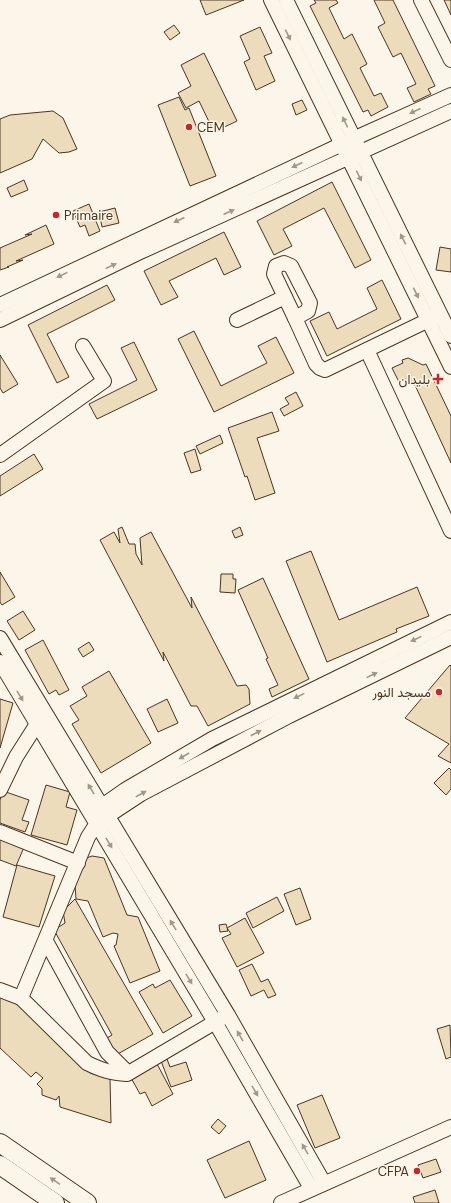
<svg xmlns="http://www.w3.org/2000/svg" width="451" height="1203" font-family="'DM Sans',Vazirmatn,sans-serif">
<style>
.building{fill:#ecdcbc;stroke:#4a3520}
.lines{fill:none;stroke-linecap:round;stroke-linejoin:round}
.minor-casing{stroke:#4a3520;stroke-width:16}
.major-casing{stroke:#4a3520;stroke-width:20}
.minor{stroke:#fbf6e9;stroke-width:14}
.major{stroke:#fbf6e9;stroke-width:18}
.oneway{fill:#a29684}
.poi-dot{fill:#c62828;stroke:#fbf6e9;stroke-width:1.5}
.labels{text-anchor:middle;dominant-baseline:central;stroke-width:3;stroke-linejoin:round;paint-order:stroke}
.poi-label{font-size:13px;fill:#4a3520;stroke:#fbf6e9;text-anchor:end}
</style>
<rect width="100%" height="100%" fill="#fbf6e9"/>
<g class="building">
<polygon points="200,0 244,0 206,15"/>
<polygon points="314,0 336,0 338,3 329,8 344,39 352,34 367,64 360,68 374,96 381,93 388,107 371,116 368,110 363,112 310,6 316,3"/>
<polygon points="374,0 393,0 435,86 428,89 431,94 414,102 407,88 416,84 401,53 393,57 378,27 385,23"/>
<polygon points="444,0 451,0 451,15"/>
<polygon points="174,25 180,33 170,40 164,32"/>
<polygon points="260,27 272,53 264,56 275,81 256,90 244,62 250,59 240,36"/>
<polygon points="204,53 237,121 214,132 199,101 186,108 178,93 191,86 181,65"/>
<polygon points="179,97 185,110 189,108 216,176 190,186 158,105"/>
<polygon points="302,100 307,110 296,115 292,104"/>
<polygon points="53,111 63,118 77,149 69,152 59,153 43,139 32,159 0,173 0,119 10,115"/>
<polygon points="24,180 28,190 11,197 7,188"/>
<polygon points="332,182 371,260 355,268 324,208 283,229 292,246 274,255 257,221"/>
<polygon points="89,204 100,231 89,236 85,225 80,227 73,211"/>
<polygon points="115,208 119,223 102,227 99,212"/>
<polygon points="46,225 54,244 16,261 23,260 7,267 9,267 0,270 0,248 32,234 25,235"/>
<polygon points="224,232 241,267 224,275 216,258 169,281 178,297 161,305 144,271"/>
<polygon points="440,247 451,249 451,272 436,270"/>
<polygon points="382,280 401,319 327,356 310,321 329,312 337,329 377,309 367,288"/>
<polygon points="107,285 115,300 47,334 69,377 57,383 28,325"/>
<polygon points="194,331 221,386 267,363 258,346 276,337 294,373 214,412 178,339"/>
<polygon points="134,342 157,390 97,419 89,404 137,380 121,348"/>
<polygon points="0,355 18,384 3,393 0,388"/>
<polygon points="408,358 423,365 426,364 451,416 451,463 414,383 405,379 399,382 392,368 403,363 402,360"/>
<polygon points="296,392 303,406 284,416 280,409 289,404 285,398"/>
<polygon points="272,412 279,431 257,438 275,493 255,500 247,476 245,477 228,428"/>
<polygon points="220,435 223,443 200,454 196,446"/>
<polygon points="195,449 201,470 191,473 184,453"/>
<polygon points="34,454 43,469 0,496 0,476"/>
<polygon points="122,527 129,544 135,544 136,554 142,565 140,538 151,532 192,608 191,597 237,686 246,685 249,689 250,704 208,726 197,706 191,706 163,652 164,661 100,540 114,532 120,543 118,529"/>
<polygon points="240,527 243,535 235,538 232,531"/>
<polygon points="311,551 339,620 417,587 429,616 396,629 397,632 327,662 286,561"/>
<polygon points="0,572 15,597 2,605 0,602"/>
<polygon points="221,574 233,574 233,579 236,579 235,593 220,592"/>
<polygon points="263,578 309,679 272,697 269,689 278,685 266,659 268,658 238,590"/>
<polygon points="23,611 35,630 19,640 7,621"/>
<polygon points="43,640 69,690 59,695 56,690 49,694 25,650"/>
<polygon points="89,642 94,650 83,657 78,649"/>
<polygon points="450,665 451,666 451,763 438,756 449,744 405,718"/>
<polygon points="109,671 151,743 101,773 72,724 79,720 70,706 87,696 82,687"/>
<polygon points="0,699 13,703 0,748"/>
<polygon points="167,699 178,723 158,732 147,709"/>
<polygon points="449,768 451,770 451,789 446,795 434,783"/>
<polygon points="46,785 70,792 66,807 77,810 67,845 31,835"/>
<polygon points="3,791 29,800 22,820 29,822 25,832 0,823 0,800"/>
<polygon points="0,835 25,845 16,866 0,860"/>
<polygon points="92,856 104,858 127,915 138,917 160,971 130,983 114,946 116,945 118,934 113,933 103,937 88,901 76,899 75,885 84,859"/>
<polygon points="17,865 55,876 39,927 3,917"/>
<polygon points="300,888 311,919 296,925 284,894"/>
<polygon points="277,897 284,911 253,928 246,913"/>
<polygon points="75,899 153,1034 116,1055 107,1038 112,1035 54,930 65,923 63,911"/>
<polygon points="245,918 264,953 237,967 222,938 231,934 227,928"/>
<polygon points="226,924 228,931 220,932 219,925"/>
<polygon points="252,964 261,982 268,979 276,995 268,998 264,990 251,996 239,970"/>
<polygon points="170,980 192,1016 163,1033 139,992 153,984 155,988"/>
<polygon points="0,996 18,1002 90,1073 110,1079 111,1123 60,1107 59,1096 56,1100 42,1095 42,1089 37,1084 43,1078 36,1072 31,1077 0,1048"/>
<polygon points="450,1025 451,1057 446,1059 437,1029"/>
<polygon points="167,1059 170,1067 186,1062 192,1080 171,1087 161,1061"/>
<polygon points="156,1062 173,1094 152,1106 145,1092 140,1094 130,1076"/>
<polygon points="322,1095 340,1138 315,1148 297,1105"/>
<polygon points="218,1119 226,1126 219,1134 211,1127"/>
<polygon points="249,1141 266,1180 225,1198 207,1160"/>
<polygon points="436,1159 441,1172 423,1178 418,1165"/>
<polygon points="435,1190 439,1203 415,1203 413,1197"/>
</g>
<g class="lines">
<defs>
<g id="minor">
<polyline points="271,0 451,367"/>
<polyline points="286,0 451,336"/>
<polyline points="421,0 451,60"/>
<polygon points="284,263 291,266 310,303 308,311 295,318 274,274 276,266"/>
<polyline points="0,305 353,139 451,95"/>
<polyline points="295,318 316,364 320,368 325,370 437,316"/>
<polyline points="0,320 138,253 451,111"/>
<polyline points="237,320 285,297"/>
<polyline points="367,350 451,531"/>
<polyline points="0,455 104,381 83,346"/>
<polyline points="0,638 228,1015 324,1183"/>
<polyline points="0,662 215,1022 311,1188"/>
<polyline points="0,790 16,757 42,716"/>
<polyline points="95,811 125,790 212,739 451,622"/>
<polyline points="0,832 78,863"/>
<polyline points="46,941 107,1052 128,1073"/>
<path d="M0 990 21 998 87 1063C101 1070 111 1073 127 1074L222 1018"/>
<polyline points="21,998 88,837 97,823 141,794 289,716 451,637"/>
<polyline points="281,1203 451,1127"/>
</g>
<g id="major">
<polyline points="0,1143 87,1203"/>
<polyline points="0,1165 55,1203"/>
</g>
</defs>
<use href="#minor" class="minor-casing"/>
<use href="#major" class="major-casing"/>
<use href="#minor" class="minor"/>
<use href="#major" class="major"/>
</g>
<defs><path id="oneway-solid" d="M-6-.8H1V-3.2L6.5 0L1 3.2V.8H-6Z"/></defs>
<g class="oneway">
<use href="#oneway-solid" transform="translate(288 35) rotate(64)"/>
<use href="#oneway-solid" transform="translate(415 111) rotate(156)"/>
<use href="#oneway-solid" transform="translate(345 122) rotate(-116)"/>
<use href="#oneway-solid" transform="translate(297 165) rotate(155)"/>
<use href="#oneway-solid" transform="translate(359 176) rotate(64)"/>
<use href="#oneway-solid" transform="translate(229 212) rotate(-24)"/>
<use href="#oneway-solid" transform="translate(179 220) rotate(155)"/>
<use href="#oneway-solid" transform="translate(403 239) rotate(-117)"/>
<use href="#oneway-solid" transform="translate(111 266) rotate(-26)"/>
<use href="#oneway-solid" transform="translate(62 275) rotate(154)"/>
<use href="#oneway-solid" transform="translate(416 293) rotate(64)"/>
<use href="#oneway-solid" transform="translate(416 639) rotate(154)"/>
<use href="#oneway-solid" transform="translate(372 675) rotate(-26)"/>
<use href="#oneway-solid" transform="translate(20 696) rotate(59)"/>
<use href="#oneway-solid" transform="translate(299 696) rotate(154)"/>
<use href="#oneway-solid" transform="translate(256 733) rotate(-28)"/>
<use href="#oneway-solid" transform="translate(184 756) rotate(150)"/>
<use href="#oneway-solid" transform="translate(91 789) rotate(-121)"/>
<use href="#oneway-solid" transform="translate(141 794) rotate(-29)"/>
<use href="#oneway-solid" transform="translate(109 843) rotate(59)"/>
<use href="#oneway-solid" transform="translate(173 925) rotate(-121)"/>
<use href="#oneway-solid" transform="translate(189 979) rotate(59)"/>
<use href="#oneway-solid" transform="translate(240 1036) rotate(-120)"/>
<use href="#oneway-solid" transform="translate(255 1091) rotate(60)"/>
<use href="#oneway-solid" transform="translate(305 1149) rotate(-120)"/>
<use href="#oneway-solid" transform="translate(55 1181) rotate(-146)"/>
</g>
<g class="poi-dot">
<circle cx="189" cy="127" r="4"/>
<circle cx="56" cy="215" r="4"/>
<path d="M436 373h4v4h4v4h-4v4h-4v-4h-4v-4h4z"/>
<circle cx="439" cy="692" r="4"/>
<circle cx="417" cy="1171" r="4"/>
</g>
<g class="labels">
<g class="poi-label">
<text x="197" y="127" text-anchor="start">CEM</text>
<text x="64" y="215" text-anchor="start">Primaire</text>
<text x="430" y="379">بليدان</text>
<text x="431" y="692">مسجد النور</text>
<text x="409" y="1171">CFPA</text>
</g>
</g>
</svg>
